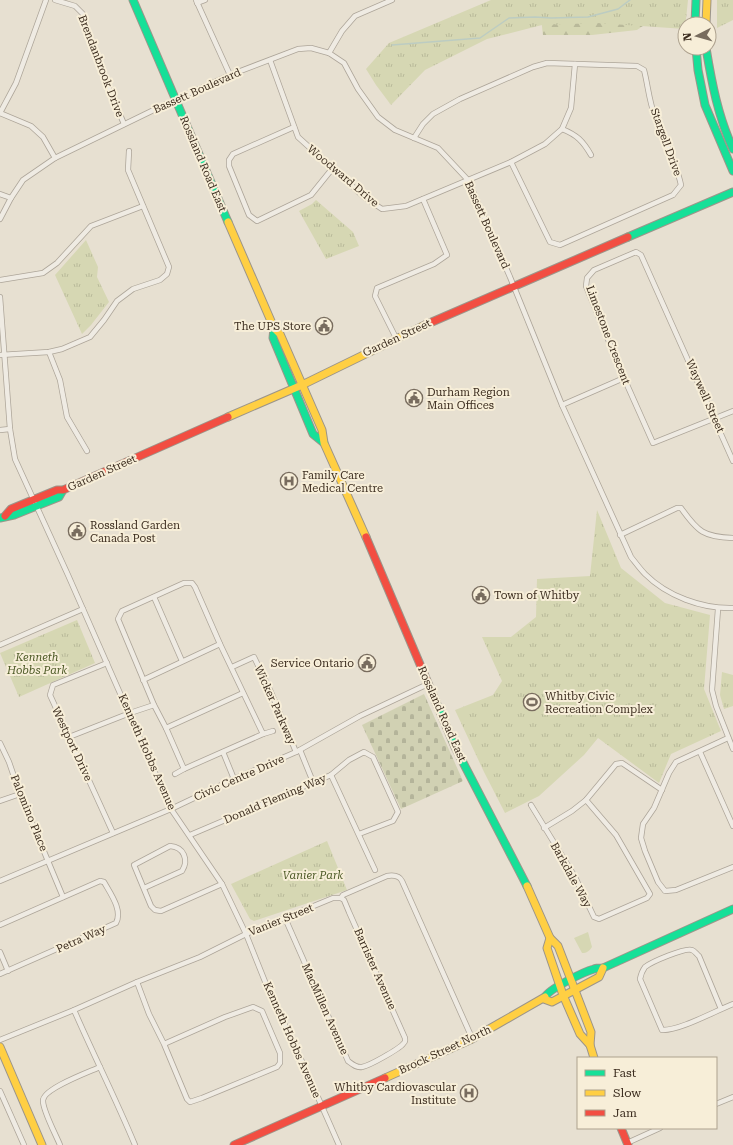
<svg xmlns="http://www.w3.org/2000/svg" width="733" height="1145" font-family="'Roboto Serif',serif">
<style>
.green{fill:#d6d7b3}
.forest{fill:url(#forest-firs)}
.cemetery{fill:url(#cemetery-stones)}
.park{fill:url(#park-tufts)}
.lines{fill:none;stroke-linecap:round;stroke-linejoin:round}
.stream{stroke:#bcccc2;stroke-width:1.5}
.street-casing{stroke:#ada599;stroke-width:6}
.fast-casing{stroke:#9c958a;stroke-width:9}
.slow-casing{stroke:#9c958a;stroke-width:9}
.jam-casing{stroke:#9c958a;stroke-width:9}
.street{stroke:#efebe3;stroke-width:4.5}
.fast{stroke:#16e098;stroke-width:7}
.slow{stroke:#ffcf43;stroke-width:7}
.jam{stroke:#f24e42;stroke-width:7}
.labels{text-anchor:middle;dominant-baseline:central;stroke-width:4;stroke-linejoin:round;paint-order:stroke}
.street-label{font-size:11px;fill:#3d2e20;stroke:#f7eed8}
.poi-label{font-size:11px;fill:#3d2e20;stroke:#f7eed8;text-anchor:start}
.park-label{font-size:11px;font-style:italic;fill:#4d5a26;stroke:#f7eed8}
</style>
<defs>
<pattern id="forest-firs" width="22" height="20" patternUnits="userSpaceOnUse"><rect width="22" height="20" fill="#d6d7b3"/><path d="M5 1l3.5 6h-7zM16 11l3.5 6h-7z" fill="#b9b99a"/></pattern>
<pattern id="cemetery-stones" width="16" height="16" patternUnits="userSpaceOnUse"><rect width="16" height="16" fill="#d1d1b3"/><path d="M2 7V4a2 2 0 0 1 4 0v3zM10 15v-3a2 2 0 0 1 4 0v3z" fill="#b4b49a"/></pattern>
<pattern id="park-tufts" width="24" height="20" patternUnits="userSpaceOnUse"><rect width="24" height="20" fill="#d6d7b3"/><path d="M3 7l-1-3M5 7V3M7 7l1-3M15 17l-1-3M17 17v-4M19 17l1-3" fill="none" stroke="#b9b99a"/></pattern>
</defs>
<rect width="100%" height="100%" fill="#e7e0d1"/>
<path class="green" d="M588 932 592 947C589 951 587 953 582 953L574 938Z"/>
<polygon class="forest" points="548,0 659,15 637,30 592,35 543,35 540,10"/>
<polygon class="cemetery" points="424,694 463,781 401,809 362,725"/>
<g class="park">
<polygon points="491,0 688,0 685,29 597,23 542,25 487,39 425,70 391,105 376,85 366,69 389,43"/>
<polygon points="717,0 733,0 733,20 717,28"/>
<polygon points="316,200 353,232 359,246 326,259 299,211 312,204"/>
<polygon points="86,240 98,267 97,277 109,302 91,325 82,334 55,275"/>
<polygon points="597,510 621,568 665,603 710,615 704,689 721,731 671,754 659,783 598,738 584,755 539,796 505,813 484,772 455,710 493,695 502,681 482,637 511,637 536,617 537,579 590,576"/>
<polygon points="77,620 95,663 19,697 0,653"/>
<polygon points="722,672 733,675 733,706 724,709 720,695"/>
<polygon points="327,841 347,890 254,921 250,919 231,884"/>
</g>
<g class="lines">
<polyline class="stream" points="392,45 480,38 509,18 535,17 551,18 588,17 618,9 630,0"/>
<defs>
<g id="street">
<polyline points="55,0 75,6 83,14 93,50 124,124"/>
<polyline points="196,0 230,75"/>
<polyline points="197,3 205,0"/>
<polyline points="329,53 342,31 355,16 392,0"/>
<polyline points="270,60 298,137 364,197 382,209 406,206 511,162 545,144 562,129 571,108 575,64"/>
<polyline points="0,113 16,83 46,0"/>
<polyline points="0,113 31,126 43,137 55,158"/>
<polyline points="294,127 233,154 229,160 229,166 249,215 257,221 311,195 332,169"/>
<path d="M562 129C577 135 583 141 591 155"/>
<path d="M414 138 423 124 433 114 460 99 533 67 547 63 637 66 644 70C648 85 649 102 655 116 663 139 676 161 681 185L673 195 560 245 550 242 511 162"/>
<polyline points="0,194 11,198"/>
<path d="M0 219 11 198 23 180 55 158 164 105 230 75 298 49 311 48 329 53 344 63 358 89 378 117 395 130 438 148 468 180 510 277 562 405 631 557C635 562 640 569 645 574 667 596 702 609 733 608"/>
<polyline points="0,280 43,273 57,263 91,226 143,206"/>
<polyline points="0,297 10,429 15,459 68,575 171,809 222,884 246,934 268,989 305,1068 339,1145"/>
<polyline points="396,338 375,296 377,288 434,264 447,255 423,199"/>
<polyline points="49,352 60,380 67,417 87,451"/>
<polyline points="0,355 49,352 62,349 90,337 104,320 117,301 133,289 160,280 167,274 169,267 128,170 129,151"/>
<polyline points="562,405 624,378"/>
<polyline points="733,411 653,443 624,378 586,286 587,278 594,270 636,252 641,255 733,461"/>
<polyline points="0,430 10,429"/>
<path d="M620 535 677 508H681C698 532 704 537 733 538"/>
<polygon points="184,583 192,583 195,587 220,644 263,734 184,769 166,728 154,705 118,619 122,611"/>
<polyline points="154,597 182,661"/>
<polyline points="718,609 712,690 716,706 733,749"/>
<polyline points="0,645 83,609"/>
<polyline points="107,663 53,685 50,695 113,833"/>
<polyline points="232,667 254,657 270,690 296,752"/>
<polyline points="143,680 220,644"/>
<polyline points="166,728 243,693"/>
<polyline points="263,734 273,731"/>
<polyline points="69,737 130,713 154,705"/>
<polyline points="728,738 676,762 669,773 654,808 643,824 641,838 645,851 658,882 665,891 676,890 733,867"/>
<polyline points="0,743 9,762 20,794 63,897"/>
<polyline points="300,750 313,782"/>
<polyline points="223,752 234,779"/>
<polyline points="700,752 733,826"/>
<polyline points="175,774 184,769"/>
<polyline points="331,775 349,760 364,752 373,757 398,812 393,821 359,834"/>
<polyline points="0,801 20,794"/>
<polyline points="531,805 575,877 594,917 599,919 647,898 650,894 616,835 586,800"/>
<polyline points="544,828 572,811 586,800 616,764 622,763 662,790"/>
<polyline points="190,835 331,775 375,870"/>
<polyline points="0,881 171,809 234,779 296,752 360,716 428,684"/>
<path d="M144 888 182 871C189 860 184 847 170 846L134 865 151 906 155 910 161 911 222 884"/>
<path d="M285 918 348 1061C352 1064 356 1068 362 1067 369 1066 399 1049 403 1044 406 1041 405 1042 405 1038L349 912 344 900 341 898"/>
<path d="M0 925 100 881 104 882C110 893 123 910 116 923L0 974"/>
<polyline points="0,952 8,971"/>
<polyline points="137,982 149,1014 164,1044 187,1099 190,1102 202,1098 277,1067 280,1063 280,1053 262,1011 253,1007 225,1017 164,1044"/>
<path d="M721 1009 699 956C697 955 695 951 692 950 686 947 651 962 645 967 642 971 641 974 640 979L662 1030C679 1031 715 1011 733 1004"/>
<path d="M74 1010C94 1056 116 1099 135 1145"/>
<path d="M0 1040 74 1010 137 982 200 957 246 934 333 898H341L343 895 387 876C393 875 399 875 402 881L472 1038"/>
<polyline points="0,1091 24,1145"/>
<polyline points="716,1104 733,1097"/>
<polyline points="627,1143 660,1128"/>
<path d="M60 1145C56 1135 43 1111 43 1101 42 1089 89 1072 100 1067"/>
</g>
<g id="fast">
<polyline points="133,0 228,222"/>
<polyline points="695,24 696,0"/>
<polyline points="696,48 698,70 705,105 733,171"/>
<path d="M706 48C712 84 718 116 733 149"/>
<polyline points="628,237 733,192"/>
<polyline points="274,328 273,338 313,434 324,443"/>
<polyline points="0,518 14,515 59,497 63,490"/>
<polyline points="436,702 455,747 527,886"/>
<path d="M545 997C549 989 583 972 594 969 596 968 600 968 603 968L733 909"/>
</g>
<g id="slow">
<polyline points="706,24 707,0"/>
<polyline points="228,222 274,328 280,334 322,430 324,443 366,537"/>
<polyline points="228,417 302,385 425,325"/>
<polyline points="527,886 550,938 558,946 591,1032 590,1045"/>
<polyline points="550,938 547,948 563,995 580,1034 590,1045 594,1058"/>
<polyline points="544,999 552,1002 599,977 603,968"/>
<polyline points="0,1047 42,1145"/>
<polyline points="385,1078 470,1040 545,997"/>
</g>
<g id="jam">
<polyline points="425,325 628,237"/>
<polyline points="5,516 11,509 57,490 63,490 228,417"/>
<polyline points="366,537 436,702"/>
<polyline points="621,1128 628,1145"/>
<polyline points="234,1145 385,1078"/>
</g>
</defs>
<use href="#street" class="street-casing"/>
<use href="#fast" class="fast-casing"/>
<use href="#slow" class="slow-casing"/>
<use href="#jam" class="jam-casing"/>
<use href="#street" class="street"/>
<use href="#fast" class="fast"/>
<use href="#slow" class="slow"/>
<use href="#jam" class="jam"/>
</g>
<defs>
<symbol id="civic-ring" viewBox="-11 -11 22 22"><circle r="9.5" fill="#f7eed8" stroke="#786c5e" stroke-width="1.5"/><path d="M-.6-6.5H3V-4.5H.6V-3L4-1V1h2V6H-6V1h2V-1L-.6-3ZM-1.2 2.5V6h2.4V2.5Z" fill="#786c5e"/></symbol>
<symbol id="hospital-ring" viewBox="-11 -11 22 22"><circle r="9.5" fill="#f7eed8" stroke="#786c5e" stroke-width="1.5"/><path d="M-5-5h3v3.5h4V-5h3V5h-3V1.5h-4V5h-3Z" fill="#786c5e"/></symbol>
<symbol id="stadium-ring" viewBox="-11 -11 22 22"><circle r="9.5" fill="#f7eed8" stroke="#786c5e" stroke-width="1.5"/><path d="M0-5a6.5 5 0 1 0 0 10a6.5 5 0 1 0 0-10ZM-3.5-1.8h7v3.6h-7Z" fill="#786c5e"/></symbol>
</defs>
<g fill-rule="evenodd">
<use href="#civic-ring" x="314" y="316" width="20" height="20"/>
<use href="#civic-ring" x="404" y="388" width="20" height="20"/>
<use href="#hospital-ring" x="279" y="471" width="20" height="20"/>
<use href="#civic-ring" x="67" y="521" width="20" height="20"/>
<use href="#civic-ring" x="471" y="585" width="20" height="20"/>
<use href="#civic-ring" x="357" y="653" width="20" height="20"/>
<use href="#stadium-ring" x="522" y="692" width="20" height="20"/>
<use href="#hospital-ring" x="459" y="1083" width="20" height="20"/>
</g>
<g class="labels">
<g class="street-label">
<text transform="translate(101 66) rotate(69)">Brendanbrook Drive</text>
<text transform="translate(197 91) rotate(-24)">Bassett Boulevard</text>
<text transform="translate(666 142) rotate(70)">Stargell Drive</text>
<text transform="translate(203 164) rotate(67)">Rossland Road East</text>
<text transform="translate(343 176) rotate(40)">Woodward Drive</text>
<text transform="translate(487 225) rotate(66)">Bassett Boulevard</text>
<text transform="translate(608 335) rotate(69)">Limestone Crescent</text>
<text transform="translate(397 338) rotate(-25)">Garden Street</text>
<text transform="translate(705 396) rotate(66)">Waywell Street</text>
<text transform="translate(102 473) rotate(-24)">Garden Street</text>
<text transform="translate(275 705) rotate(66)">Wicker Parkway</text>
<text transform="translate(442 714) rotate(66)">Rossland Road East</text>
<text transform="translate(72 744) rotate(65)">Westport Drive</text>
<text transform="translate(147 752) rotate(66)">Kenneth Hobbs Avenue</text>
<text transform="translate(239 778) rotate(-24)">Civic Centre Drive</text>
<text transform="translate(275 799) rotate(-23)">Donald Fleming Way</text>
<text transform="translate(29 813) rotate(68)">Palomino Place</text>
<text transform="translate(571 875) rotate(61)">Barkdale Way</text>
<text transform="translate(281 920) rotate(-22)">Vanier Street</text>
<text transform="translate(81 939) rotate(-24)">Petra Way</text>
<text transform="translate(375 969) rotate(66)">Barrister Avenue</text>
<text transform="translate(325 1009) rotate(66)">MacMillen Avenue</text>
<text transform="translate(292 1040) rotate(66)">Kenneth Hobbs Avenue</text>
<text transform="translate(445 1050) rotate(-25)">Brock Street North</text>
</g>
<g class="poi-label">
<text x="311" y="326" text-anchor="end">The UPS Store</text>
<text x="427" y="392">Durham Region<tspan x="427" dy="13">Main Offices</tspan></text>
<text x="302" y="475">Family Care<tspan x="302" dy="13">Medical Centre</tspan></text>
<text x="90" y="525">Rossland Garden<tspan x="90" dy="13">Canada Post</tspan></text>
<text x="494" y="595">Town of Whitby</text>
<text x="354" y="663" text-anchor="end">Service Ontario</text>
<text x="545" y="696">Whitby Civic<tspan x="545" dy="13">Recreation Complex</tspan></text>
<text x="456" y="1087" text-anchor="end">Whitby Cardiovascular<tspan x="456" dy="13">Institute</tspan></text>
</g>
<g class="park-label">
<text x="37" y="657">Kenneth<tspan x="37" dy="13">Hobbs Park</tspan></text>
<text x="313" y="875">Vanier Park</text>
</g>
</g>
<rect x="577" y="1057" width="140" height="72" fill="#f7eed8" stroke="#ada18e"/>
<rect x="585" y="1070" width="20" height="6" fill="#16e098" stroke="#ada18e"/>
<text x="613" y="1077" font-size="12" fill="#3d2e20">Fast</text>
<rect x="585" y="1090" width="20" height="6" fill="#ffcf43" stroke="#ada18e"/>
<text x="613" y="1097" font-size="12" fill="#3d2e20">Slow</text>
<rect x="585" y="1110" width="20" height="6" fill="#f24e42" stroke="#ada18e"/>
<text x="613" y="1117" font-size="12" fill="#3d2e20">Jam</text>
<g transform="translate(697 36) rotate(264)"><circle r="19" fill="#f7eed8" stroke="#ada18e"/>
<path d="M0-3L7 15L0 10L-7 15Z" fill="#786c5e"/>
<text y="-6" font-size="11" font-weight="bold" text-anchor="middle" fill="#3d2e20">N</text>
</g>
</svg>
